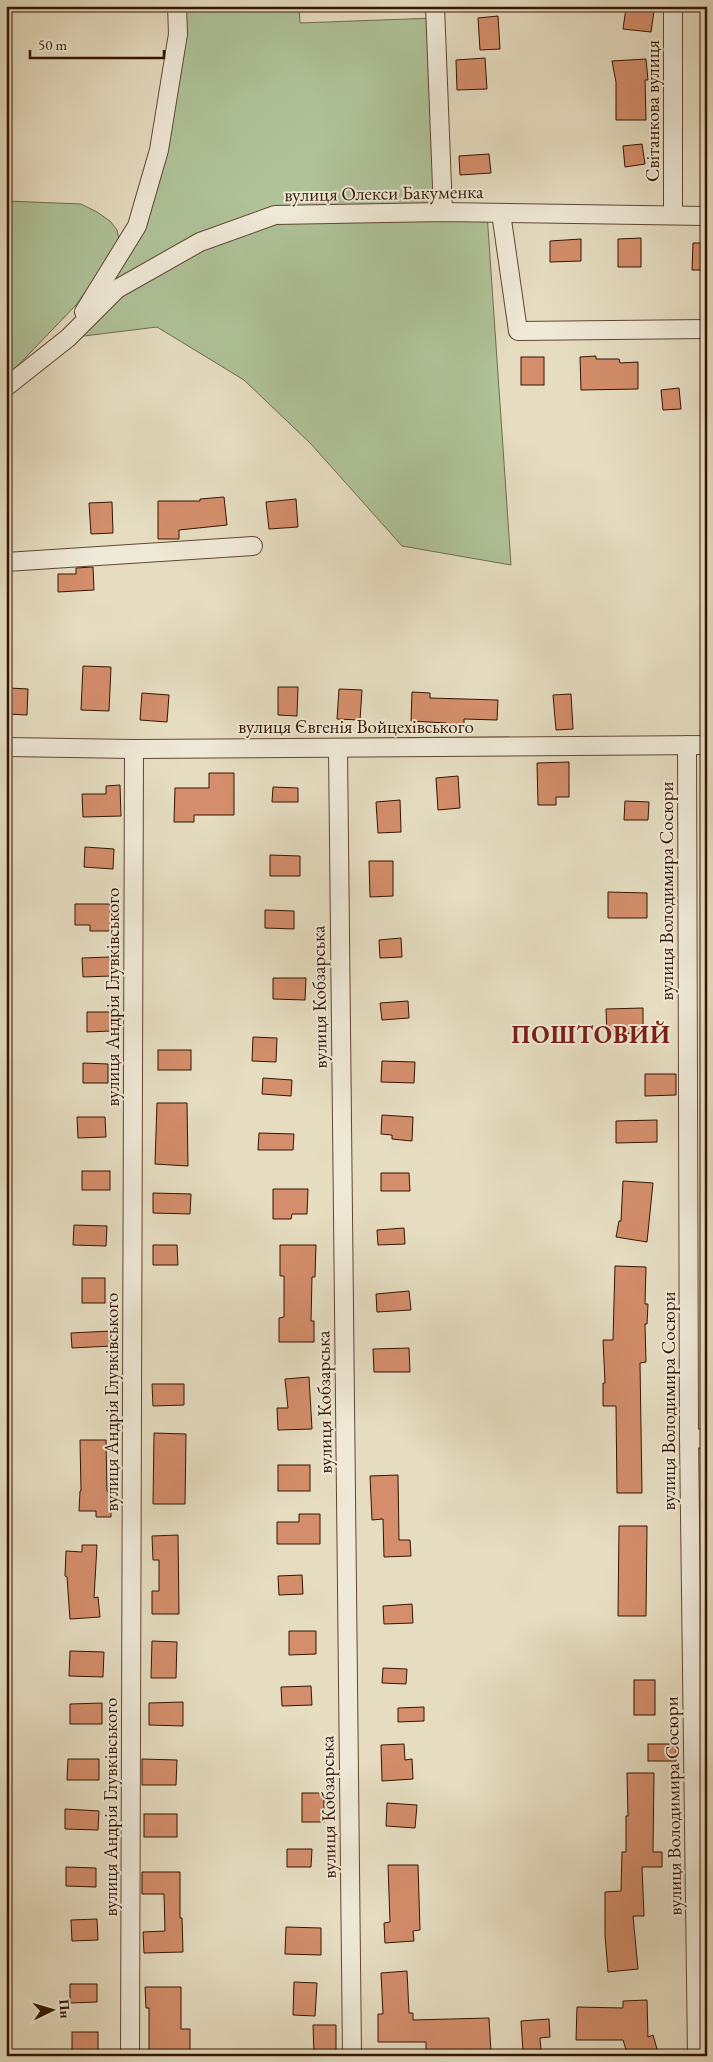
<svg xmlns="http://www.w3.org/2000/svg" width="713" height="2062" font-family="'EB Garamond',serif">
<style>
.green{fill:#afc298;stroke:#716c4d}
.building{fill:#d48e6b;stroke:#331502}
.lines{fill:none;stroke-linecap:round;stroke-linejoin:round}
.minor-casing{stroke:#604732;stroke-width:20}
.minor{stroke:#efe9d7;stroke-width:18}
.labels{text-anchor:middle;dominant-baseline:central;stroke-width:4;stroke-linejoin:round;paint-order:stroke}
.street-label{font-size:19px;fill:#331502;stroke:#efe9d7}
.district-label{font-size:24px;font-weight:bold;letter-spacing:1px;fill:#7a1f14;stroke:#efe9d7}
</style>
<rect width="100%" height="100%" fill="#e6ddc1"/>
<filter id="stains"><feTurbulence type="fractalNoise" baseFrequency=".004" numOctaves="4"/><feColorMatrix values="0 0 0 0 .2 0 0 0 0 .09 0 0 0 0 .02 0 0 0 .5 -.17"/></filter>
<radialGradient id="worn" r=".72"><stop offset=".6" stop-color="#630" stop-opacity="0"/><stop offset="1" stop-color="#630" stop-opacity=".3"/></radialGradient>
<g class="green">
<polygon points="177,6 299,6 300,23 435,18 443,212 487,213 511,565 402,546 311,444 244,380 157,327 68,338 137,226"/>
<polygon points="6,201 81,204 97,212 110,221 117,230 119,239 99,273 76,305 6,378"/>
</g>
<g class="building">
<polygon points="626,8 654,11 651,32 623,29"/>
<polygon points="498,16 500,49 480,50 478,18"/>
<polygon points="485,58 487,89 457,90 456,60"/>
<polygon points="646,59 648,80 645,80 646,120 616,120 616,82 612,61"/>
<polygon points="642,144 645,164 625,167 623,146"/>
<polygon points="489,154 491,173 460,175 459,156"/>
<polygon points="641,238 641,267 618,267 618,239"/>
<polygon points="581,239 581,261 550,262 550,241"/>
<polygon points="693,243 707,243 707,270 692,270"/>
<polygon points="596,356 596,359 619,359 620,363 638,362 638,389 581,390 580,357"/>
<rect x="521" y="357" width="23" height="28"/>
<polygon points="679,388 681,409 663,410 661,390"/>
<polygon points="224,497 227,525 179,530 179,539 158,539 158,501 200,501 200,499"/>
<polygon points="296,499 298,527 269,529 266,502"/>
<polygon points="112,502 113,533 91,534 89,503"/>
<polygon points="93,567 94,590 58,592 58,574 76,574 76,568"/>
<polygon points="83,666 111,667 109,711 81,710"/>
<polygon points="278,687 298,687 297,716 278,715"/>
<polygon points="9,688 28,689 27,715 8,714"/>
<polygon points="339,689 362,690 360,720 337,719"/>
<polygon points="412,692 430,693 430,698 498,700 497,720 464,719 464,728 446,727 446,723 411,721"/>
<polygon points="142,693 169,695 167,722 140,720"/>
<polygon points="571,694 573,729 556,730 553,695"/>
<polygon points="569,762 569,797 556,797 556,805 538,805 537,763"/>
<polygon points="209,773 234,773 234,815 194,815 194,822 174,822 175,788 209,788"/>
<polygon points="458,776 460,808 438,810 436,778"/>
<polygon points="120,785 121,816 83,817 82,794 106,794 106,786"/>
<polygon points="273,787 298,788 298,802 272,802"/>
<polygon points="400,800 401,832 378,833 376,802"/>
<polygon points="625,801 649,802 648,820 624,820"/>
<polygon points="85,847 114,849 113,869 84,867"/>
<polygon points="270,855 300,856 300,876 270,876"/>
<polygon points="369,861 393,861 393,896 370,897"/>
<polygon points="608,892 647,893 647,918 608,918"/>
<polygon points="75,904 110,904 110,931 90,931 90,925 75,925"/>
<polygon points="265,910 294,911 294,929 265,928"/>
<polygon points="401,938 402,957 380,958 379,940"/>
<polygon points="110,957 111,976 83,977 82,958"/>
<polygon points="273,978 306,978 305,1000 273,999"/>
<polygon points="408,1001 409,1018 382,1020 380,1003"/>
<polygon points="643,1008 643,1033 607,1034 606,1009"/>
<polygon points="87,1012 110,1012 111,1031 87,1032"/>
<polygon points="253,1037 277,1038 276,1062 252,1061"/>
<rect x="158" y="1050" width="33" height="20"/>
<polygon points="382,1061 415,1062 414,1083 381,1082"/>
<polygon points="83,1063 108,1064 108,1083 83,1083"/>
<polygon points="645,1074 676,1074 676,1095 645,1096"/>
<polygon points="263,1078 292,1080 291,1096 262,1094"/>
<polygon points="157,1103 187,1103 188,1166 155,1164"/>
<polygon points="382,1115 413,1117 412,1141 392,1139 392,1135 381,1134"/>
<polygon points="77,1117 105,1117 106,1137 78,1138"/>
<polygon points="657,1120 657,1142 616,1143 616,1121"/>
<polygon points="259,1133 294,1134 293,1150 258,1150"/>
<rect x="82" y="1171" width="28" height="19"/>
<polygon points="381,1173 409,1173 410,1191 381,1191"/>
<polygon points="623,1181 653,1183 647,1242 616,1237 619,1221 621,1221"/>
<polygon points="273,1189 308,1189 307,1214 292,1214 291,1219 273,1219"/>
<polygon points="153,1193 191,1194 190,1214 153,1213"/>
<polygon points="74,1225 107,1226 106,1246 73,1245"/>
<polygon points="404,1228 405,1244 378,1245 377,1230"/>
<polygon points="153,1245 177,1245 178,1265 153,1265"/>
<polygon points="280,1245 316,1245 315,1277 312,1277 311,1321 314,1321 314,1342 279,1342 279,1318 284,1317 284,1276 280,1276"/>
<polygon points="615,1266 646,1267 645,1304 648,1304 647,1324 645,1324 646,1362 640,1363 642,1493 617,1493 616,1406 603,1406 603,1383 605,1383 603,1340 613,1340"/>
<rect x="82" y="1278" width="23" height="25"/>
<polygon points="409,1291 411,1310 377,1312 376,1294"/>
<polygon points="111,1331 112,1346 72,1348 71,1333"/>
<polygon points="409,1348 410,1372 374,1372 373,1349"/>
<polygon points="309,1377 312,1429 278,1430 277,1408 288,1408 285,1379"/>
<polygon points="152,1384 184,1384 184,1405 153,1406"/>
<polygon points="154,1433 186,1434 185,1504 153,1504"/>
<polygon points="80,1440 106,1440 107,1491 111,1491 111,1517 96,1517 96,1511 79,1511 80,1491 81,1491"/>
<rect x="278" y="1465" width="32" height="26"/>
<polygon points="398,1475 399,1540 410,1540 411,1556 384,1557 383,1519 372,1520 370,1476"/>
<polygon points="299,1514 320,1514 320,1544 277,1544 277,1522 299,1522"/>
<polygon points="619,1526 647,1526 646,1616 618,1616"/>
<polygon points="178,1535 179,1614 152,1614 152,1591 159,1591 159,1560 153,1560 152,1536"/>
<polygon points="82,1545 97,1545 94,1598 98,1597 100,1617 70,1619 67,1577 65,1576 66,1551 82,1552"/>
<polygon points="302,1575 303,1594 279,1595 278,1576"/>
<polygon points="412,1604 413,1623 384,1624 383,1606"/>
<polygon points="289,1631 316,1631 316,1654 289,1655"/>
<polygon points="152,1641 177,1642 176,1678 151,1678"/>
<polygon points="70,1651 104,1652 103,1677 69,1676"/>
<polygon points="383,1668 407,1669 406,1684 382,1683"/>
<rect x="634" y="1680" width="21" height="35"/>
<polygon points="311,1686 312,1705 282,1706 281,1687"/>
<polygon points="183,1702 183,1726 149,1725 149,1703"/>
<polygon points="102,1703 102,1724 70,1724 70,1704"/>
<polygon points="424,1707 424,1721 398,1722 398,1708"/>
<polygon points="404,1744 405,1760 412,1759 413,1779 382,1781 381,1745"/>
<rect x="648" y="1744" width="28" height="17"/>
<polygon points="68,1759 99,1759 99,1780 67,1780"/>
<polygon points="142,1759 177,1760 176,1785 142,1785"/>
<polygon points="627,1773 654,1773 653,1852 662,1852 662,1867 642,1867 644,1916 633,1916 638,1969 608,1972 605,1935 605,1892 621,1891 622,1852 626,1852 626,1816 628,1816"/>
<rect x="302" y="1793" width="22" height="29"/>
<polygon points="387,1803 417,1805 415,1828 386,1826"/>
<polygon points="65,1809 99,1811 98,1830 65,1829"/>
<rect x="144" y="1814" width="33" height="23"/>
<polygon points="287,1849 312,1849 311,1867 287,1867"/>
<polygon points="388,1865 418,1865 420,1930 413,1931 414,1941 385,1943 384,1923 390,1922"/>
<polygon points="66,1867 96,1868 96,1887 66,1886"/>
<polygon points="142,1872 180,1872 180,1918 182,1918 183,1952 144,1953 143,1932 165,1931 164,1894 142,1894"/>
<polygon points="97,1919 98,1940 72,1941 71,1920"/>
<polygon points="286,1927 321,1928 321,1955 285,1954"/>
<polygon points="407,1971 409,2013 413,2013 413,2020 489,2018 491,2052 426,2052 426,2042 378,2042 378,2014 383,2014 381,1973"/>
<polygon points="294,1982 317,1983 315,2016 293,2015"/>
<polygon points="70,1984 97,1984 97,2002 70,2003"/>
<polygon points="145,1987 181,1987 181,2029 190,2029 190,2055 149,2054 149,2008 146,2008"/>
<polygon points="647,2000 648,2037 653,2035 659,2056 628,2056 623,2040 576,2040 577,2007 623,2008 623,2001"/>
<polygon points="549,2019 550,2037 540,2038 541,2050 523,2051 521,2021"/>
<polygon points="313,2025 336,2025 336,2056 314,2056"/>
<rect x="72" y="2032" width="26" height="24"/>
</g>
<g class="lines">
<defs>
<g id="minor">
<polyline points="435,6 443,212"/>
<polyline points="501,213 518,331 707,329"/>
<polyline points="673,215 673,6"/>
<polyline points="84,312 137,226 159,150 178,34 177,6"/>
<polyline points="6,387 68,338 117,289 200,242 275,215 443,212 707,216"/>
<polyline points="6,562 253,546"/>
<polyline points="687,745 689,1438 697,2056"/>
<polyline points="6,747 134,749 707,745"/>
<polyline points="338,748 352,2056"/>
<polyline points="689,1438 707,1439"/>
<polyline points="130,2056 134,749"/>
</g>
</defs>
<use href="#minor" class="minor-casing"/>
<use href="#minor" class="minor"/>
</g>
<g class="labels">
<g class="street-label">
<text transform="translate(652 111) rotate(-90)">Світанкова вулиця</text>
<text transform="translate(384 193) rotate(-1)">вулиця Олекси Бакуменка</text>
<text x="356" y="726">вулиця Євгенія Войцехівського</text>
<text transform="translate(666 891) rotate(-90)">вулиця Володимира Сосюри</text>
<text transform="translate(112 997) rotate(-90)">вулиця Андрія Глувківського</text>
<text transform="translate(319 997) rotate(-91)">вулиця Кобзарська</text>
<text transform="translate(668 1401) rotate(-90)">вулиця Володимира Сосюри</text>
<text transform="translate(111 1402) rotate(-90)">вулиця Андрія Глувківського</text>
<text transform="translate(324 1402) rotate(-91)">вулиця Кобзарська</text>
<text transform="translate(673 1806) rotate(-91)">вулиця Володимира Сосюри</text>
<text transform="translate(110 1807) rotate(-90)">вулиця Андрія Глувківського</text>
<text transform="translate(328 1807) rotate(-91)">вулиця Кобзарська</text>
</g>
<g class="district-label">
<text x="591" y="1034">ПОШТОВИЙ</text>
</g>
</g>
<rect width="713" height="2062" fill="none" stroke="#e6ddc1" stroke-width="25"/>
<rect x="8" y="8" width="698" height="2047" fill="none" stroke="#331502" stroke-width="2.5"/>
<rect x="12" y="12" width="688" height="2037" fill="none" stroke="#331502"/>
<g transform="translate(52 2010) rotate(85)" stroke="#efe9d7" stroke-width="4" paint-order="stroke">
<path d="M0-4L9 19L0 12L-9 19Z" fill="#331502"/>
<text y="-8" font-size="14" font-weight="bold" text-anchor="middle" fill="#331502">Пн</text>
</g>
<path d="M30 50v8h134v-8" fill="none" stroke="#331502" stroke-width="2.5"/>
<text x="38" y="50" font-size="15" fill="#331502" stroke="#efe9d7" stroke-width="4" paint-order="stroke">50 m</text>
<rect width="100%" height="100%" filter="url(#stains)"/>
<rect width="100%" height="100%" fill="url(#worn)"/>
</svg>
